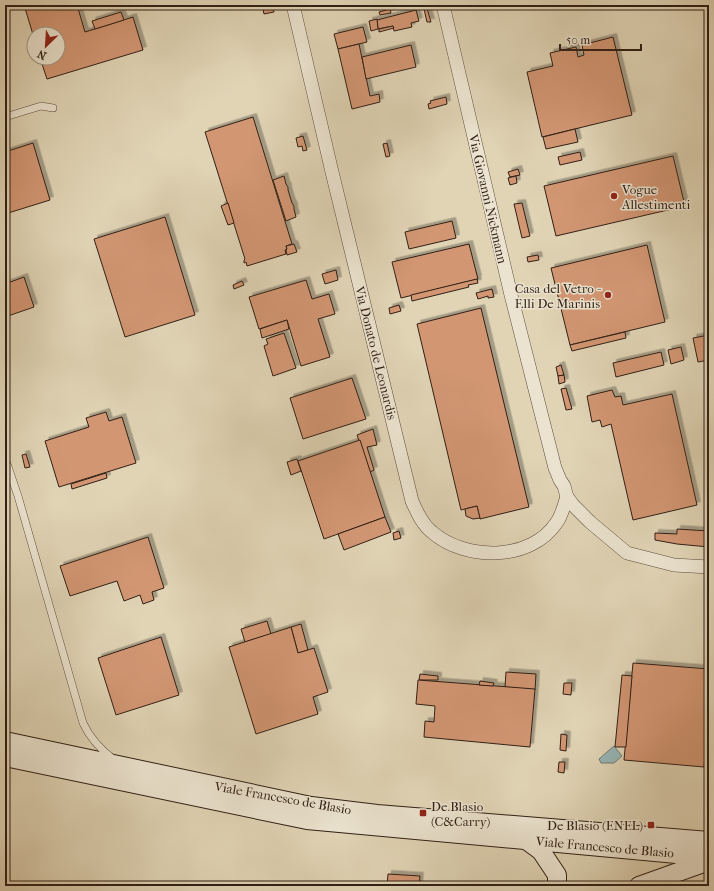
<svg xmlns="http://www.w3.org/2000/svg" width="714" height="891" font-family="'IM FELL French Canon',serif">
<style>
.water{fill:#97b6b7;stroke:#6e7a76}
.building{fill:#d29673;stroke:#301f15;filter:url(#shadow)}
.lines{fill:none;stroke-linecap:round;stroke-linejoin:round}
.lane-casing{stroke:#5c4c3d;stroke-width:8}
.street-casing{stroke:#5c4c3d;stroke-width:14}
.secondary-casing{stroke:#301f15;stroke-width:20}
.lane{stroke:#ebe3cf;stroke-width:7}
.street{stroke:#ebe3cf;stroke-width:13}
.secondary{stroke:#ebe3cf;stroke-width:18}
.poi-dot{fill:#8f2418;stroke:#ebe3cf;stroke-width:1.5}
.labels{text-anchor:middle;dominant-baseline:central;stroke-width:3;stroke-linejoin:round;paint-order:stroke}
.poi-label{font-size:13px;fill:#301f15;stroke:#ebe3cf;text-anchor:start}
.street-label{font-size:13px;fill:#301f15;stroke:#ebe3cf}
</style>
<defs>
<filter id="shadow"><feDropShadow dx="3.5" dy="-3.5" stdDeviation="0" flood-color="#0004"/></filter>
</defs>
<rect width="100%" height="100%" fill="#e0d4b5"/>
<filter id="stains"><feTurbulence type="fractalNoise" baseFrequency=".005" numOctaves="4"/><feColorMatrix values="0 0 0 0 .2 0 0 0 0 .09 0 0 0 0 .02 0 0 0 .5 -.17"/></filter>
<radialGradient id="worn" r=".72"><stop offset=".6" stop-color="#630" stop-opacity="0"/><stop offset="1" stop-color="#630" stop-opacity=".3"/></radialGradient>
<polygon class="water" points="614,746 622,756 614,763 601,763 599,759"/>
<g class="building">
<polygon points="35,5 77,5 85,32 133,17 143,50 47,79 40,58 58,58 58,34 34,34 34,38 25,8"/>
<polygon points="262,5 272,5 274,12 264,14"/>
<polygon points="427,8 431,22 427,22 424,9"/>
<polygon points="390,9 391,13 380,15 379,12"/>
<polygon points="416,10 419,21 411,23 412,27 394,31 393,26 378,29 377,20"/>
<polygon points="121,12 124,20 95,29 92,21"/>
<polygon points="377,19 378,29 371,31 369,21"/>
<polygon points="393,26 394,28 379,32 379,29"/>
<polygon points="363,27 367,42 338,49 334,34"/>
<polygon points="613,37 632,115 542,137 527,72 553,66 550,53 576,47 578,57 584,55 582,45"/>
<polygon points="359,44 370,96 379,94 380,102 352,109 338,49"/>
<polygon points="411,45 416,67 366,79 362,57"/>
<polygon points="446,97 447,104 429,109 428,104 431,103 430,101"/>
<polygon points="253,117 292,244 286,246 287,249 285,250 286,254 247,266 246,262 244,263 244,260 245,259 205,132"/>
<polygon points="575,129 578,142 546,149 543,137"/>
<polygon points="303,136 307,150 303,151 302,146 298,147 296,138"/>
<polygon points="33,143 50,200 5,214 5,152"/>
<polygon points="387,143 390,156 386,157 383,144"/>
<polygon points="580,152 582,160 560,165 558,157"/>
<polygon points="673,156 685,206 556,236 544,186"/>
<polygon points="518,169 520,175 510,177 508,172"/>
<polygon points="284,176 286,184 288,187 288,190 292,203 294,206 294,209 296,217 286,221 273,180"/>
<polygon points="516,176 517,183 510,185 508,178"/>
<polygon points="228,203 234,223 228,225 221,206"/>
<polygon points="522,203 530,236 522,238 514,204"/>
<polygon points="165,217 195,315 125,337 94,239"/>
<polygon points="452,221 456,238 409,249 405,232"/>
<polygon points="294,244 297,252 287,255 286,250 287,249 286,246"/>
<polygon points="469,244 478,279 401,298 392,262"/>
<polygon points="647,245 665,322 570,345 551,268"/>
<polygon points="538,255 539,260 528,262 527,257"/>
<polygon points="336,270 338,280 325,284 322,274"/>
<polygon points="24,277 34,307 5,317 5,284"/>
<polygon points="477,279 478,283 468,285 469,287 412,301 411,295"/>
<polygon points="306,280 312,299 329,294 335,314 318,319 330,357 301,366 287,320 259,329 249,297"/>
<polygon points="242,281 244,285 234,289 233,285"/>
<polygon points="492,289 494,297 488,298 488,296 478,299 476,293"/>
<polygon points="399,305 401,311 390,314 389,308"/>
<polygon points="481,308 529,507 480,519 477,506 461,510 417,324"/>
<polygon points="287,320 289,329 262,338 260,329"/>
<polygon points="625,332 626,338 572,351 570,345"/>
<polygon points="284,333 296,368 273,376 264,346 268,344 266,339"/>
<polygon points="709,335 709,360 698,362 693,338"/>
<polygon points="681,347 684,360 671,364 668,350"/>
<polygon points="661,352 664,365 616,377 613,363"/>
<polygon points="561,365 564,375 558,376 556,367"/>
<polygon points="564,375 565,382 559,384 558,376"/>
<polygon points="352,378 366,419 303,439 290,398"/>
<polygon points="566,388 572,409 566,410 561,389"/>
<polygon points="612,390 615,397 621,396 623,405 672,394 697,505 633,520 611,424 602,427 600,420 592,422 587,396"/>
<polygon points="106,412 109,421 122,417 136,463 59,487 45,441 89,427 86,418"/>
<polygon points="373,429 377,445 367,447 374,470 370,472 357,435"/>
<polygon points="360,440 385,517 324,539 298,461"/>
<polygon points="26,454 30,467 25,468 22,455"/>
<polygon points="297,459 301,471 291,475 287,462"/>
<polygon points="106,473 107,478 72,489 71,484"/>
<polygon points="477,506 480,518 473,519 466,516 465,509"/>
<polygon points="385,517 391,532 344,550 338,534"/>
<polygon points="677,529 709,531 709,547 677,544 655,540 655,533 677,534"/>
<polygon points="399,531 401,538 394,540 393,533"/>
<polygon points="148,537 164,588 152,592 154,600 143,604 140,595 124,601 117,581 70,596 60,566"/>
<polygon points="267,621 271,634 245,642 241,629"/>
<polygon points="301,624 308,650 298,653 291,627"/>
<polygon points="291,627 298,653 314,648 328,692 313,697 318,714 256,734 229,647"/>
<polygon points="161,637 179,695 116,715 98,658"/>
<polygon points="633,663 709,669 709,715 704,767 624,760"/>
<polygon points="506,672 536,674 535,690 505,687"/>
<polygon points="420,674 438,676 438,680 419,680"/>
<polygon points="622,675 632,676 626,747 615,747"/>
<polygon points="418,680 535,689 530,747 424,737 425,721 434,722 435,706 416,704"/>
<polygon points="480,681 494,683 493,686 479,685"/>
<polygon points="564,683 572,683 571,695 563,694"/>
<polygon points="561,734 567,735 566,751 560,750"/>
<polygon points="559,762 565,762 564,773 558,772"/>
<polygon points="388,874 420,876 419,886 387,886"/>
</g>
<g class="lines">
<defs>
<g id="lane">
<polyline points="5,117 41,106 53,108"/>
<path d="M5 458 18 496 83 723C90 738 100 749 113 759"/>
</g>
<g id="street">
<path d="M293 5 332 172 412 501C417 512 422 524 432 532 465 561 531 562 557 522 562 515 564 505 567 497"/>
<polyline points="443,5 511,295 555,468 560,480 564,486 567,497 573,505 590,522 627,553 674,565 709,567"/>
</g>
<g id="secondary">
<polyline points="5,741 311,806 377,814 709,841"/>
<polyline points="5,757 307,820 709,857"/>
<polyline points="526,840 541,851 557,875 557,886"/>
<polyline points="639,886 709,861"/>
</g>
</defs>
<use href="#lane" class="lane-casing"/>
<use href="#street" class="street-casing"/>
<use href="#secondary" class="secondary-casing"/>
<use href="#lane" class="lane"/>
<use href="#street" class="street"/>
<use href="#secondary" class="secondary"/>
</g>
<g class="poi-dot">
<circle cx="614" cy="196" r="4"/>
<circle cx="608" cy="295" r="4"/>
<rect x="419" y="809" width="8" height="8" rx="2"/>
<rect x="647" y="821" width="8" height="8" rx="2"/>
</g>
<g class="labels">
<g class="poi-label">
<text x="622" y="189">Vogue<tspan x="622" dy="15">Allestimenti</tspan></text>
<text x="600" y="288" text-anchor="end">Casa del Vetro -<tspan x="600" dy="15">F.lli De Marinis</tspan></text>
<text x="431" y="806">De Blasio<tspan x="431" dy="15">(C&amp;Carry)</tspan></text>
<text x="643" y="825" text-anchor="end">De Blasio (ENEL)</text>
</g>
<g class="street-label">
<text transform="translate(488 199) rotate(77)">Via Giovanni Nickmann</text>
<text transform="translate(376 353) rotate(76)">Via Donato de Leonardis</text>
<text transform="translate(283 798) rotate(10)">Viale Francesco de Blasio</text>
<text transform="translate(605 847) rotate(5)">Viale Francesco de Blasio</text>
</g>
</g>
<rect width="714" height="891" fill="none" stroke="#e0d4b5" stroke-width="20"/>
<rect x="6" y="6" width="702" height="879" fill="none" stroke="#301f15" stroke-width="2"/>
<rect x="10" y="10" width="694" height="871" fill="none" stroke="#301f15"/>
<g transform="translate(46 46) rotate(205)"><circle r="19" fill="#ebe3cf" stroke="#a09585"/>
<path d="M0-3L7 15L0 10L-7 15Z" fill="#8f2418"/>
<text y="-6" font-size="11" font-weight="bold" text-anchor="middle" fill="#301f15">N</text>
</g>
<path d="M560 44v6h81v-6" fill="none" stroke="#301f15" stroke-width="2"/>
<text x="566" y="44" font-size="12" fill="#301f15" stroke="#ebe3cf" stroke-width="3" paint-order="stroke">50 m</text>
<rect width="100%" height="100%" filter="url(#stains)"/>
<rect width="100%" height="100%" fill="url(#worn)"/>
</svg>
